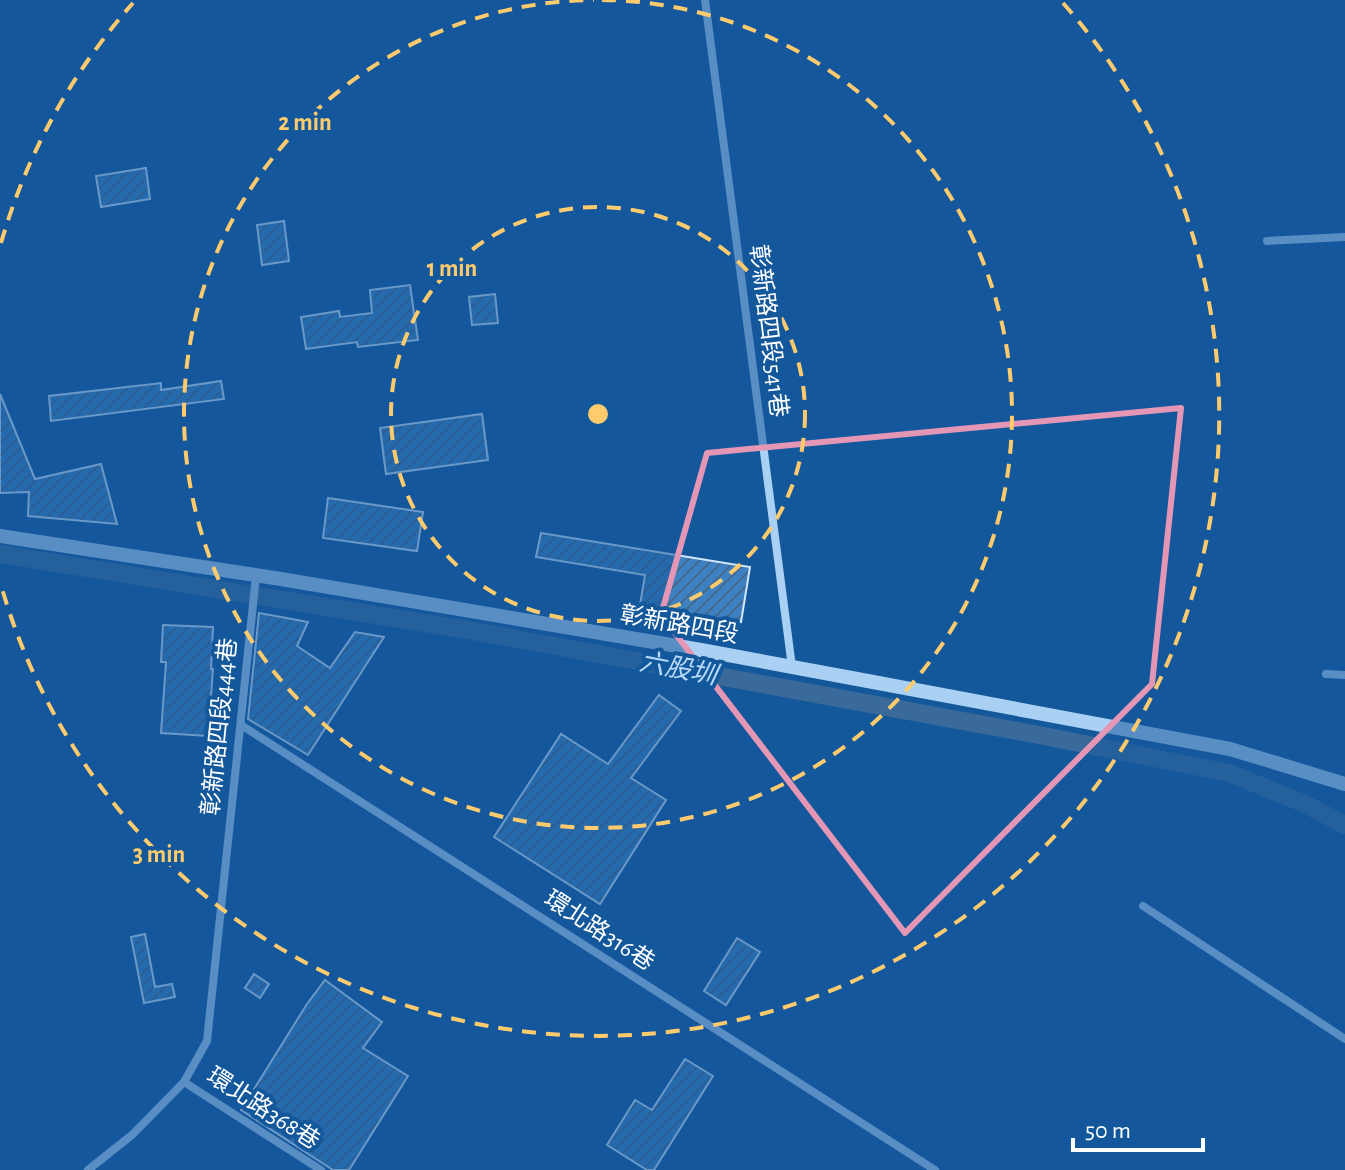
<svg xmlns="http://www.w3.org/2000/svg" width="1345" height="1170" font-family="'Alegreya Sans','Noto Sans TC',sans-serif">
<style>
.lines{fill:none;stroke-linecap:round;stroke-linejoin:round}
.canal{stroke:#396a9a;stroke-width:18}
.building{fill:url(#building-hatch);stroke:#d2e8fd;stroke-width:2}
.minor{stroke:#aad0f3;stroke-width:8}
.tertiary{stroke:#aad0f3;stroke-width:14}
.marked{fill:none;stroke:#e497b5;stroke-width:6;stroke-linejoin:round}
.ring{fill:none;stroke:#ffcb6c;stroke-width:4;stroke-dasharray:14 10}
.labels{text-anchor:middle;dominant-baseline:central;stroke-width:8;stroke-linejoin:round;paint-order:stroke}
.street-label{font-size:24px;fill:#fff;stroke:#14589c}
.water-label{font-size:26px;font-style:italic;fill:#b7dafa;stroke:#14589c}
.centre{fill:#ffcb6c;stroke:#14589c;stroke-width:4}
.ring-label{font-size:24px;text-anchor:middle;font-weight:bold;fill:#ffcb6c;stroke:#14589c;stroke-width:8;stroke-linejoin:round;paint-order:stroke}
</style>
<defs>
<pattern id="building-hatch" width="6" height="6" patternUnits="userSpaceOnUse" patternTransform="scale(2)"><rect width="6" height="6" fill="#3d81c3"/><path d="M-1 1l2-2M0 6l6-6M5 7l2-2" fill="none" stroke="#44698d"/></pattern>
</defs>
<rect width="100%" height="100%" fill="#14589c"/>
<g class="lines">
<polyline class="canal" points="0,554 468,630 1034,734 1229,773 1303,803 1345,825"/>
</g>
<g class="building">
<polygon points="146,168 150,199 101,207 96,176"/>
<polygon points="284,221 289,261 262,265 257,225"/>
<polygon points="410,285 418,340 358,347 357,342 306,349 301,317 339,311 340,317 372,313 370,290"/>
<polygon points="495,294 498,323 472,325 469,297"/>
<polygon points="221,381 224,399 51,421 49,396 161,383 161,390"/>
<polygon points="0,394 35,479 101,464 117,524 28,516 29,492 0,493"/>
<polygon points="482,414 488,460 386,474 380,428"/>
<polygon points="328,498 423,512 417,551 323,538"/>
<polygon points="541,533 750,567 741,622 640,605 645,575 536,557"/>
<polygon points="259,613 308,622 297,646 330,668 355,632 384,637 308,755 248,719"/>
<polygon points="163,625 213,627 211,669 213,669 208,736 161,733 166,662 161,662"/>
<polygon points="659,695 681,711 631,778 666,800 600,904 494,837 561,734 608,764"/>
<polygon points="145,934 155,987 172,984 175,997 144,1003 131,937"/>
<polygon points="737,938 760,952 726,1005 704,991"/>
<polygon points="254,974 269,984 260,998 245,988"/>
<polygon points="325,980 382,1022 363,1048 408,1076 349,1170 333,1170 241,1110 307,1004"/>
<polygon points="685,1059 713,1076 654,1170 647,1170 607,1145 635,1100 652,1110"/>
</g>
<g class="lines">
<g class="minor">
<polyline points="705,0 792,667"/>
<polyline points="1267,241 1345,237"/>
<polyline points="1326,674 1345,675"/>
<polyline points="241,725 935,1170"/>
<polyline points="1143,906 1345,1039"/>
<polyline points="184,1082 321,1170"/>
<polyline points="88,1170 132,1135 184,1082 207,1041 256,576"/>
</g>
<polyline class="tertiary" points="0,536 281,579 701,650 857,679 1230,749 1345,784"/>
</g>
<path d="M0 0H1345V1170H0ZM1181 408 1152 684 905 933 661 615 707 453Z" fill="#14589c" fill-opacity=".55" fill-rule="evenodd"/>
<path class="marked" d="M1181 408 1152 684 905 933 661 615 707 453Z"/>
<g class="ring">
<circle cx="598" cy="414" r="207"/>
<path d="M602 0A414 414 0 1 1 594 0"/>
<path d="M1 243A621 621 0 0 1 133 3M1063 3A621 621 0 1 1 1 585"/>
</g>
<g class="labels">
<g class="street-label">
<text transform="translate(768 331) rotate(83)">彰新路四段541巷</text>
<text transform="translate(679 625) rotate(10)">彰新路四段</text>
<text transform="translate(220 727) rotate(-84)">彰新路四段444巷</text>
<text transform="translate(599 931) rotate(33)">環北路316巷</text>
<text transform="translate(263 1109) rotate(33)">環北路368巷</text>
</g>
<g class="water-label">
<text transform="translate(678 669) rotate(11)">六股圳</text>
</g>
</g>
<circle cx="598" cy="414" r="12" class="centre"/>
<g class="ring-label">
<text x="305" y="130">2 min</text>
<text x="452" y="276">1 min</text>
<text x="159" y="862">3 min</text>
</g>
<path d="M1073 1138v12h130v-12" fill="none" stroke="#ffffff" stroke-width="4"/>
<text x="1085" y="1138" font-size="24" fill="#ffffff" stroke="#14589c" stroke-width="6" paint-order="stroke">50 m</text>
</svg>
